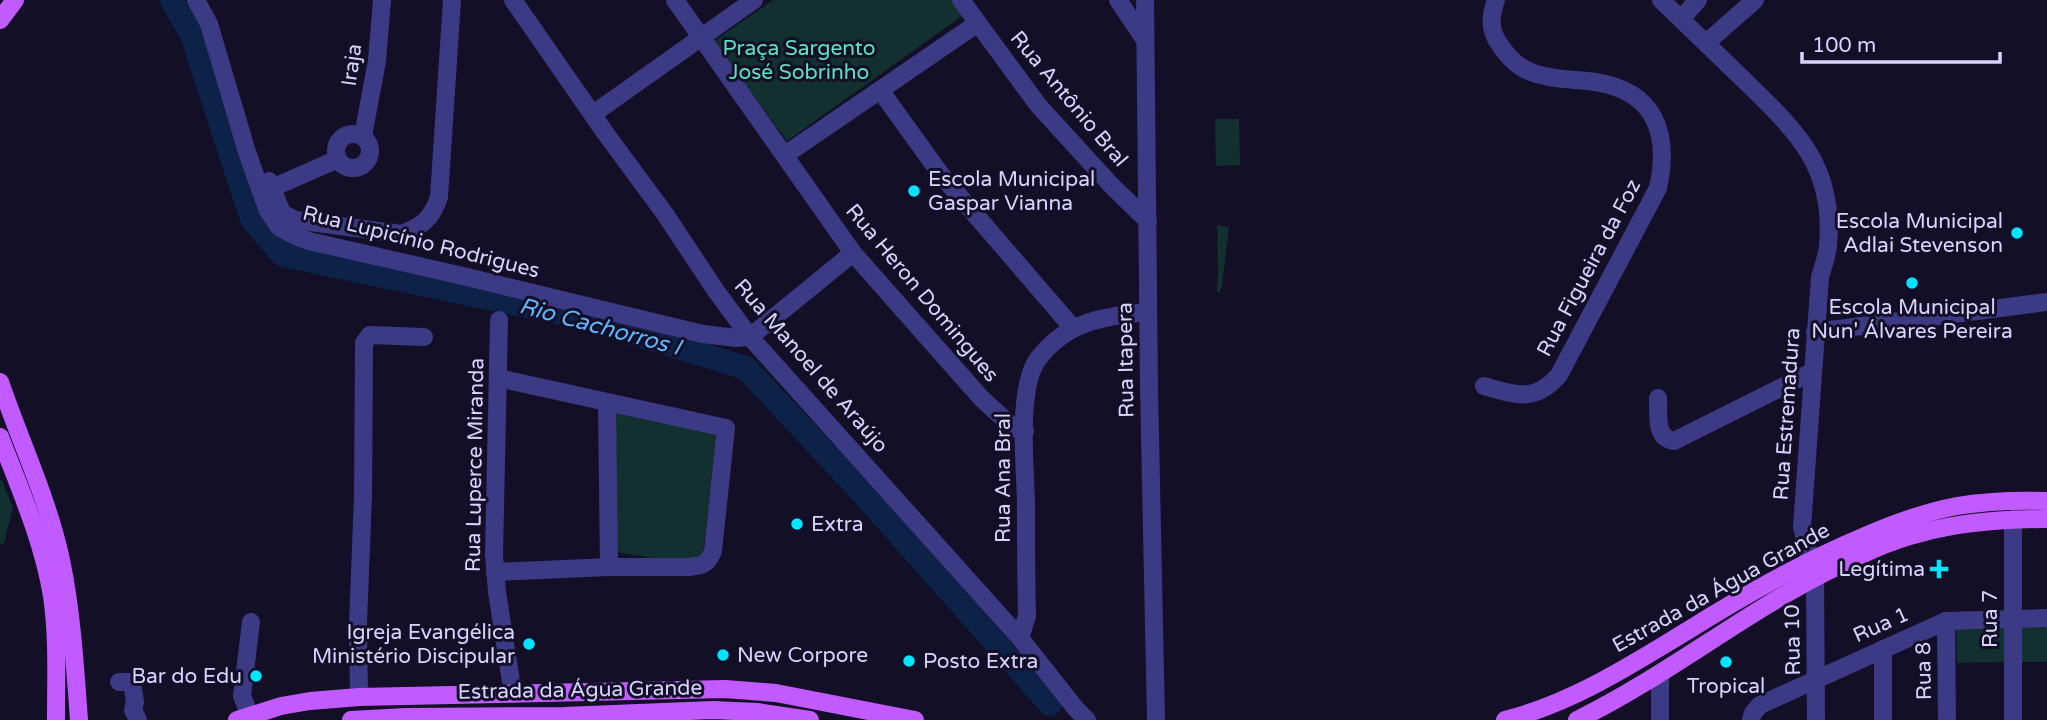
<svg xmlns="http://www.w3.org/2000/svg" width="2047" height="720" font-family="'Varela Round',sans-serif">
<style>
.green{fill:#12302f}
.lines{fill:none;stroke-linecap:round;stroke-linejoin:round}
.river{stroke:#0c2248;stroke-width:24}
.minor{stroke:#3d3a85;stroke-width:18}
.major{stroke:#c25bff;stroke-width:18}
.poi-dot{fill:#00e5ff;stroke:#130f26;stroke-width:2.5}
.labels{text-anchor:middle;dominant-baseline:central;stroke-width:6;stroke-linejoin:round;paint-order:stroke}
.park-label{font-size:21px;fill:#5fe0c0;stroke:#130f26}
.street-label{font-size:21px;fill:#d9d4ff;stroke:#130f26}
.poi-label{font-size:21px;fill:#d9d4ff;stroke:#130f26;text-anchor:start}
.water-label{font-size:23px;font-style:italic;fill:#62b6ff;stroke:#130f26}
</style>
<rect width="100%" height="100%" fill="#130f26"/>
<g class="green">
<polygon points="773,0 951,0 962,16 787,141 713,42"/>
<polygon points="1215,119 1239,119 1240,165 1216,166"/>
<polygon points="1217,225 1229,227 1222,286 1219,293 1217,292 1218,273"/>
<polygon points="612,408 719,430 701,566 616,552"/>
<polygon points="0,480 2,480 13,508 4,543 0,544"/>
<polygon points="2047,626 2047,662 2022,662 2021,627"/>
<polygon points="1956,627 2004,627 2004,662 1957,663"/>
</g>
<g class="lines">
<polyline class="river" points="172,0 192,35 252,219 283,255 580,317 746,368 859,489 1050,704"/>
<g class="minor">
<polyline points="196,0 209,24 247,152 268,211 279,227 293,235 309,241 467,277 703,334 736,338 750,337 853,253"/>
<polyline points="513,0 606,134 665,214 716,291 750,337 1020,638 1076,709 1087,720"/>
<polyline points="675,0 853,253 982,399 1014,428 1025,431"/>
<polyline points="961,0 1038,105 1111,185 1148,221"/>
<polyline points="1118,0 1145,40"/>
<polyline points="1145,0 1149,387 1156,720"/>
<path d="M1661 0C1689 27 1717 54 1745 81 1797 132 1835 166 1828 246 1827 256 1823 267 1820 277L1802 527 1815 577 1816 720"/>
<polyline points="1681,19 1698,0"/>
<polyline points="1706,43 1755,0"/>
<polyline points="880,90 942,176 1073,328"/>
<polyline points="593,114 754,0"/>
<circle cx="353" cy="151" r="17"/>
<polyline points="363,136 377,61 382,0"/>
<polyline points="785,155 978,23"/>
<path d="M269 181 282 213 295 220 401 234C421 227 432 219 439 197L452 0"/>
<polyline points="272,188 338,159"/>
<polyline points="499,320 494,555 497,592 513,694"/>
<polyline points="1815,332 2047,302"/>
<path d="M1484 386C1516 395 1535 403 1559 375L1658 188C1670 133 1655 91 1595 82 1574 79 1551 80 1531 72 1517 67 1508 57 1500 45 1489 30 1490 17 1496 0"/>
<path d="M1658 398C1659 414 1654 438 1674 441L1812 372"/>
<polyline points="607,403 609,567"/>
<path d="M495 572 609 567H689C702 566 708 564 713 551L726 428 498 378"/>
<polyline points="1946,621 1947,720"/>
<path d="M1020 638 1027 616C1026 578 1026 540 1026 502 1025 467 1017 387 1038 359 1067 321 1104 316 1148 312"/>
<polyline points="1660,674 1660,720"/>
<polyline points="119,682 132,682 135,702 133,710 138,720"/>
<polyline points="359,697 358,624 363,496 364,343 370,335 424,337"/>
<polyline points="250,716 242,696 251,622"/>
<polyline points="1751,720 1753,713 1760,705 1946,621 2047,618"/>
<polyline points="1883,720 1883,649"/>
<polyline points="2013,720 2013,519"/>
</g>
<g class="major">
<polyline points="0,20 15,0"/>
<path d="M0 382C20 441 48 499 61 560 72 613 75 666 79 720"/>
<path d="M0 437C20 489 43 541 52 596 58 637 56 679 56 720"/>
<polyline points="237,720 281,706 310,701 359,697 725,689 776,693 915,720"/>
<polyline points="351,720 406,717 564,716 713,710 757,712 810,720"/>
<path d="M1505 720C1572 703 1629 666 1687 631 1744 595 1803 562 1865 536 1895 523 1925 512 1957 506 1986 501 2017 500 2047 501"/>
<path d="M1577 720C1665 677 1741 615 1828 571 1858 556 1888 541 1921 533 1962 522 2005 519 2047 519"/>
</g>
</g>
<g class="poi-dot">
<circle cx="914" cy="191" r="7"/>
<circle cx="2017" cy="233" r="7"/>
<circle cx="1912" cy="283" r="7"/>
<circle cx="797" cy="524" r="7"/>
<path d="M1935.5 558.5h7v7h7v7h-7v7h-7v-7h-7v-7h7z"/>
<circle cx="529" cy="644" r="7"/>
<circle cx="723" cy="655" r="7"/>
<circle cx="909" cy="661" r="7"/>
<circle cx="1726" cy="662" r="7"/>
<circle cx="256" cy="676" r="7"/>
</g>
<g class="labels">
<g class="park-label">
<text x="799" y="48">Praça Sargento<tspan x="799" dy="24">José Sobrinho</tspan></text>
</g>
<g class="street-label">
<text transform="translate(352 65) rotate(-82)">Iraja</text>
<text transform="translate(1069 99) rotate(50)">Rua Antônio Bral</text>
<text transform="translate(421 242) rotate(14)">Rua Lupicínio Rodrigues</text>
<text transform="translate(1589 268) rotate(-62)">Rua Figueira da Foz</text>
<text transform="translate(922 293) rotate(50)">Rua Heron Domingues</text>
<text transform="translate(1126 360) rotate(-91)">Rua Itapera</text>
<text transform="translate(811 366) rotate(49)">Rua Manoel de Araújo</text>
<text transform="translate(1787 414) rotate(-86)">Rua Estremadura</text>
<text transform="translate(475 465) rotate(-89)">Rua Luperce Miranda</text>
<text transform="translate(1003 478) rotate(-90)">Rua Ana Bral</text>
<text transform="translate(1721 588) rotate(-29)">Estrada da Água Grande</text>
<text transform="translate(1990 619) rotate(-90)">Rua 7</text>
<text transform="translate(1881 625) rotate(-24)">Rua 1</text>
<text transform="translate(1793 640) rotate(-91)">Rua 10</text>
<text transform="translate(1924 671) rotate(-91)">Rua 8</text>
<text transform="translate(580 690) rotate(-1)">Estrada da Água Grande</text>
</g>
<g class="poi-label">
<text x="928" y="179">Escola Municipal<tspan x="928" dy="24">Gaspar Vianna</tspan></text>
<text x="2003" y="221" text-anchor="end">Escola Municipal<tspan x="2003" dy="24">Adlai Stevenson</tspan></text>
<text x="1912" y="307" text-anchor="middle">Escola Municipal<tspan x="1912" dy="24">Nun' Álvares Pereira</tspan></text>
<text x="811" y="524">Extra</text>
<text x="1925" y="569" text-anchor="end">Legítima</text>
<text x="515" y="632" text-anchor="end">Igreja Evangélica<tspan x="515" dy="24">Ministério Discipular</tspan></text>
<text x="737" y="655">New Corpore</text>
<text x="923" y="661">Posto Extra</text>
<text x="242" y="676" text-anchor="end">Bar do Edu</text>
<text x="1726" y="686" text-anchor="middle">Tropical</text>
</g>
<g class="water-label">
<text transform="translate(600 327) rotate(15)">Rio Cachorros I</text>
</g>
</g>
<path d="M1802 52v10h198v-10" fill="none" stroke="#d9d4ff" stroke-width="3.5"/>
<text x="1812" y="52" font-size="21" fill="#d9d4ff" stroke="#130f26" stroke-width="5" paint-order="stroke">100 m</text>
</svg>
